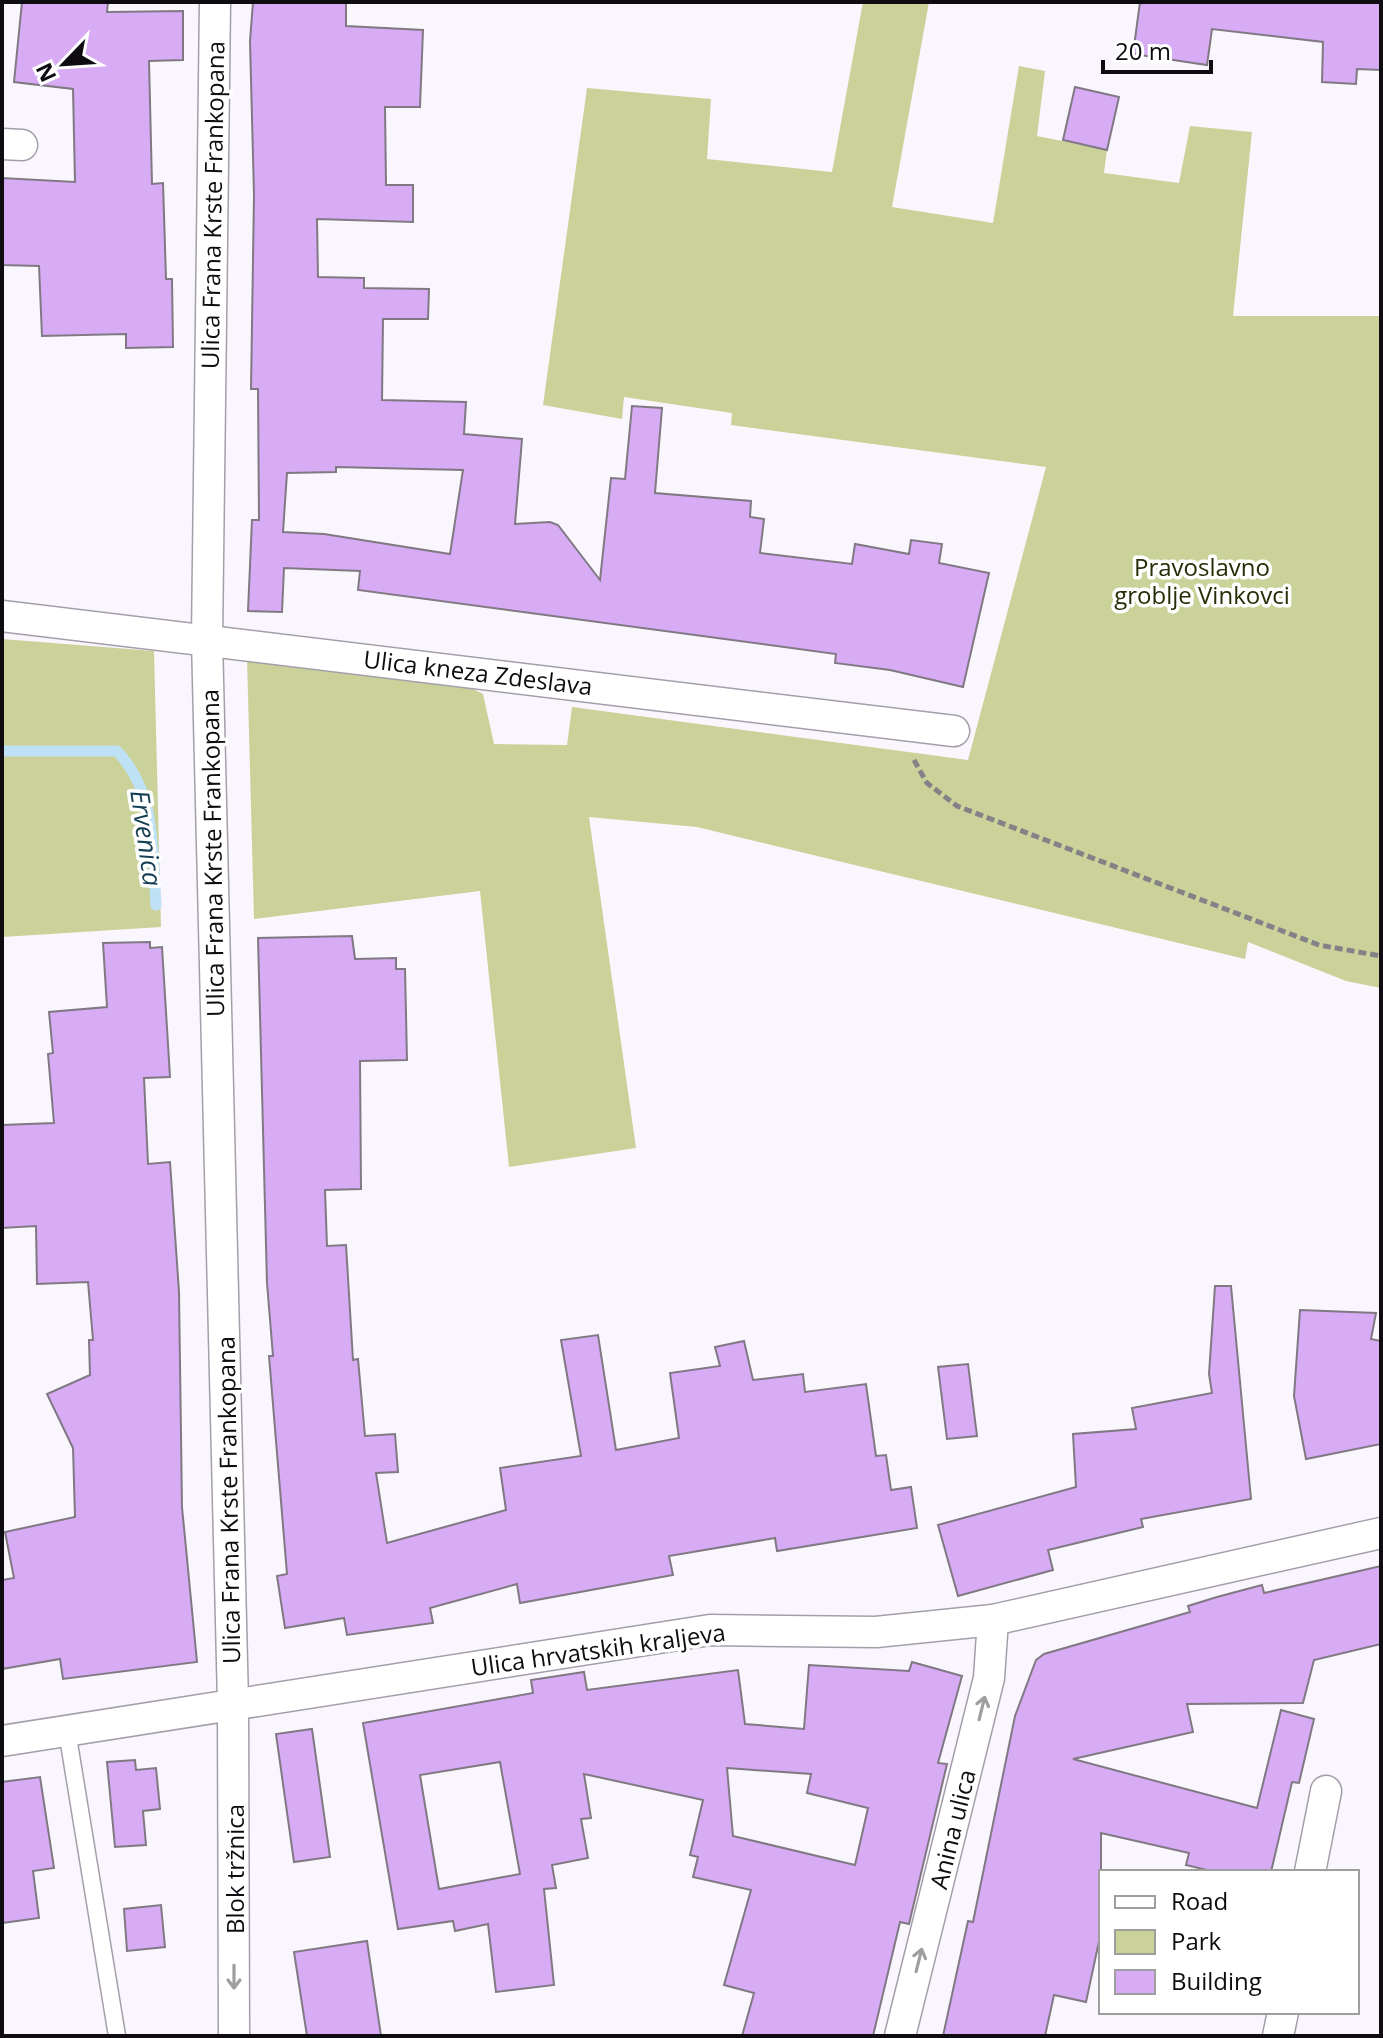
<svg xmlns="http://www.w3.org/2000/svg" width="1383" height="2038" font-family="'Open Sans',sans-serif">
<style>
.green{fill:#cad29a}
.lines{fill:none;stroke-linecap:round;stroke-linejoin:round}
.stream{stroke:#bfe1f5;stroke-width:11}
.building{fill:#d8abf5;stroke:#807984;stroke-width:2;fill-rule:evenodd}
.lane-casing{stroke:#a59eaa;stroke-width:19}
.street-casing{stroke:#a59eaa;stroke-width:33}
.path{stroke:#848187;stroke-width:5;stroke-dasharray:8 4;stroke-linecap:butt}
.lane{stroke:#fff;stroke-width:16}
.street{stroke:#fff;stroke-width:30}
.oneway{stroke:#9f9e9f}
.labels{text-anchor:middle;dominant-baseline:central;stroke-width:7;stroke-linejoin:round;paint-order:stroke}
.street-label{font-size:24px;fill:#0e0c10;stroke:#fff}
.park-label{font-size:24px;fill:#292c06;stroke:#fff}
.water-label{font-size:26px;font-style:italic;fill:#153e52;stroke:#fff}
</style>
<rect width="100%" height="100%" fill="#faf6fd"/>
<g class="green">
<polygon points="863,2 929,2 892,207 993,223 1019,66 1045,71 1037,136 1107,150 1104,173 1179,183 1190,126 1252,132 1233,316 1381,316 1381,988 1346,981 1248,942 1245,959 697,827 589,817 636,1148 509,1167 480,891 254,919 247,658 467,686 483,694 494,744 567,745 572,707 968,760 1046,467 731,425 732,413 624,397 622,419 543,405 587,88 711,99 707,159 832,172"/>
<polygon points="2,639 154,651 161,927 2,937"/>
</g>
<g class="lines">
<path class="stream" d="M2 751H117C157 793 152 850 156 905"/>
</g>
<g class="building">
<polygon points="22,2 108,2 107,12 183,11 183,60 149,61 152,184 163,183 166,279 172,279 173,347 126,348 126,334 42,336 39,266 2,265 2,178 75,182 73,89 14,82"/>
<path d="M253 2H346V26L423 30 420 107H385L386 185H413V222L317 219 318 277 364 278V288L429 289 428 319H383L382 400 466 402 464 434 522 439 515 524 550 522 558 525 600 580 611 478 625 479 632 406 662 408 655 493 751 501 750 517 764 519 760 553 852 564 855 544 909 554 911 540 942 544 939 563 989 573 963 687 890 670 835 663 836 654 358 590 360 571 284 568 282 612 248 611 252 520H259L258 389H251L254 195 250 41ZM336 467 463 470 450 554 324 534 283 532 287 473 336 472Z"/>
<polygon points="1140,2 1381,2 1381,70 1357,69 1356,84 1322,82 1323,42 1212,29 1207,65 1133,54"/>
<polygon points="1075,87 1119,97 1107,150 1063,140"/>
<polygon points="352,936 355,959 396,958 396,969 405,969 407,1060 360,1061 361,1189 325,1190 327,1246 346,1245 353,1360 358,1359 365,1436 395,1434 398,1472 376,1473 387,1543 506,1510 500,1468 581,1456 561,1340 598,1335 616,1450 679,1438 670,1373 720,1366 715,1347 744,1341 753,1380 803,1374 805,1392 866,1384 876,1456 886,1455 891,1490 911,1487 917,1528 777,1551 775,1538 669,1556 673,1575 520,1603 517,1584 430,1608 433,1623 347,1635 344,1618 285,1628 277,1576 287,1574 269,1356 273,1356 267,1283 258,938"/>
<polygon points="150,942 150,948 162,947 170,1077 144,1078 148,1164 170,1162 179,1292 182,1507 197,1662 63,1679 60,1659 2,1669 2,1580 14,1578 5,1532 75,1517 73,1448 47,1394 90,1375 89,1340 93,1340 88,1282 37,1284 36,1226 2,1228 2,1125 54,1123 48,1054 53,1053 49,1012 107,1007 103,943"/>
<polygon points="1215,1286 1231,1286 1251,1499 1141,1519 1143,1527 1048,1550 1053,1570 958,1596 938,1525 1076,1487 1073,1434 1136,1429 1132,1408 1212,1393 1209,1374"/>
<polygon points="1300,1310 1376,1313 1371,1339 1381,1341 1381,1444 1306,1459 1294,1396"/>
<polygon points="968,1364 977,1436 947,1439 938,1367"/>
<polygon points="1381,1566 1381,1644 1314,1660 1303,1703 1187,1704 1193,1732 1073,1759 1257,1808 1281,1710 1314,1719 1299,1783 1292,1782 1271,1872 1215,1872 1186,1865 1189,1853 1101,1833 1101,1932 1086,2002 1054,1995 1045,2036 943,2036 968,1921 973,1922 1015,1716 1036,1660 1044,1654 1190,1612 1188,1606 1217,1597 1262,1585 1264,1593"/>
<path d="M912 1662 962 1676 938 1763 947 1764 909 1924 900 1922 873 2036H742L754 1993 724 1985 751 1890 693 1877 698 1857 690 1855 703 1800 584 1774 591 1818 581 1819 588 1858 552 1865 556 1888 544 1889 554 1985 496 1992 488 1924 455 1931 453 1921 398 1929 363 1723 533 1693 531 1680 584 1672 587 1690 738 1670 745 1724 804 1729 809 1665 909 1671ZM500 1762 520 1874 439 1889 420 1775ZM727 1768 811 1774 807 1793 868 1808 855 1865 733 1836Z"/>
<polygon points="312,1729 330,1857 294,1862 276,1734"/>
<polygon points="135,1760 136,1770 156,1768 160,1809 143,1811 146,1845 115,1847 107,1762"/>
<polygon points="40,1777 54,1868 33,1871 39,1918 2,1923 2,1782"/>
<polygon points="161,1905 165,1947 127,1951 124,1909"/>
<polygon points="367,1941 381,2036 307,2036 294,1952"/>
</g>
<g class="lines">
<defs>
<polyline id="lane" points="67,1731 117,2036"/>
<g id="street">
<polyline points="215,2 207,639 233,1703 234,2036"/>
<polyline points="2,144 22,145"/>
<polyline points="2,616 954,731"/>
<polyline points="2,1741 710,1630 876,1632 993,1620 1381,1533"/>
<polyline points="1310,1872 1326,1791"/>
<polyline points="900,2036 989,1678 993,1620"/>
<polyline points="1278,2036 1283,2012"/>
</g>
</defs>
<use href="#lane" class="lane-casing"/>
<use href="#street" class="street-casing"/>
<polyline class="path" points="914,760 927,783 957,806 1319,945 1381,956"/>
<use href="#lane" class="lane"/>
<use href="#street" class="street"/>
</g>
<defs><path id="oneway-shaft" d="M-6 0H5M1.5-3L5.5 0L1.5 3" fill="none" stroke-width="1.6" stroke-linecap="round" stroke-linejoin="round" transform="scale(2)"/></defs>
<g class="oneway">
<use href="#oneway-shaft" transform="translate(982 1708) rotate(-76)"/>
<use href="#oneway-shaft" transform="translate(919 1960) rotate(-76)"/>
<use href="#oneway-shaft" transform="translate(234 1977) rotate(90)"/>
</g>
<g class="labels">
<g class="street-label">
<text transform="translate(212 205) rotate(-89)">Ulica Frana Krste Frankopana</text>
<text transform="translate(478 672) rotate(7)">Ulica kneza Zdeslava</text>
<text transform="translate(212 853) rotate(-91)">Ulica Frana Krste Frankopana</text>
<text transform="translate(228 1500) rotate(-91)">Ulica Frana Krste Frankopana</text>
<text transform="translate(598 1649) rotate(-8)">Ulica hrvatskih kraljeva</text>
<text transform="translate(952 1829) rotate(-76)">Anina ulica</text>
<text transform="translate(234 1869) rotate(-90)">Blok tržnica</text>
</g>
<g class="park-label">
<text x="1202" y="566">Pravoslavno<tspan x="1202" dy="28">groblje Vinkovci</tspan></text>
</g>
<g class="water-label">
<text transform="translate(147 838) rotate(82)">Ervenica</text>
</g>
</g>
<rect width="1383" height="2038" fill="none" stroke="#0e0c10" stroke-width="8"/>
<rect x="1099" y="1870" width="260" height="144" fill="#ffffff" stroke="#9f9e9f" stroke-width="2"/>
<rect x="1115" y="1896" width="40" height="12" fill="#ffffff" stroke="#9f9e9f" stroke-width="2"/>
<text x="1171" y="1910" font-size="24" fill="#0e0c10">Road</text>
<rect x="1115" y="1930" width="40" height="24" fill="#cad29a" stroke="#9f9e9f" stroke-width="2"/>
<text x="1171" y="1950" font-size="24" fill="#0e0c10">Park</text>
<rect x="1115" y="1970" width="40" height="24" fill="#d8abf5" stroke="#9f9e9f" stroke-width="2"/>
<text x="1171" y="1990" font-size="24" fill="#0e0c10">Building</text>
<g transform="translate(64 64) rotate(245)" stroke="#ffffff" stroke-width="6" paint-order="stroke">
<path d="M0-6L14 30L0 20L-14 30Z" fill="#0e0c10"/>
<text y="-12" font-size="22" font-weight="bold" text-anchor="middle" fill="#0e0c10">N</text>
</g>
<path d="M1103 60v12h108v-12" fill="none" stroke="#0e0c10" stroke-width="4"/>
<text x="1115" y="60" font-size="24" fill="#0e0c10" stroke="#ffffff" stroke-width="6" paint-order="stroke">20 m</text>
</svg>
